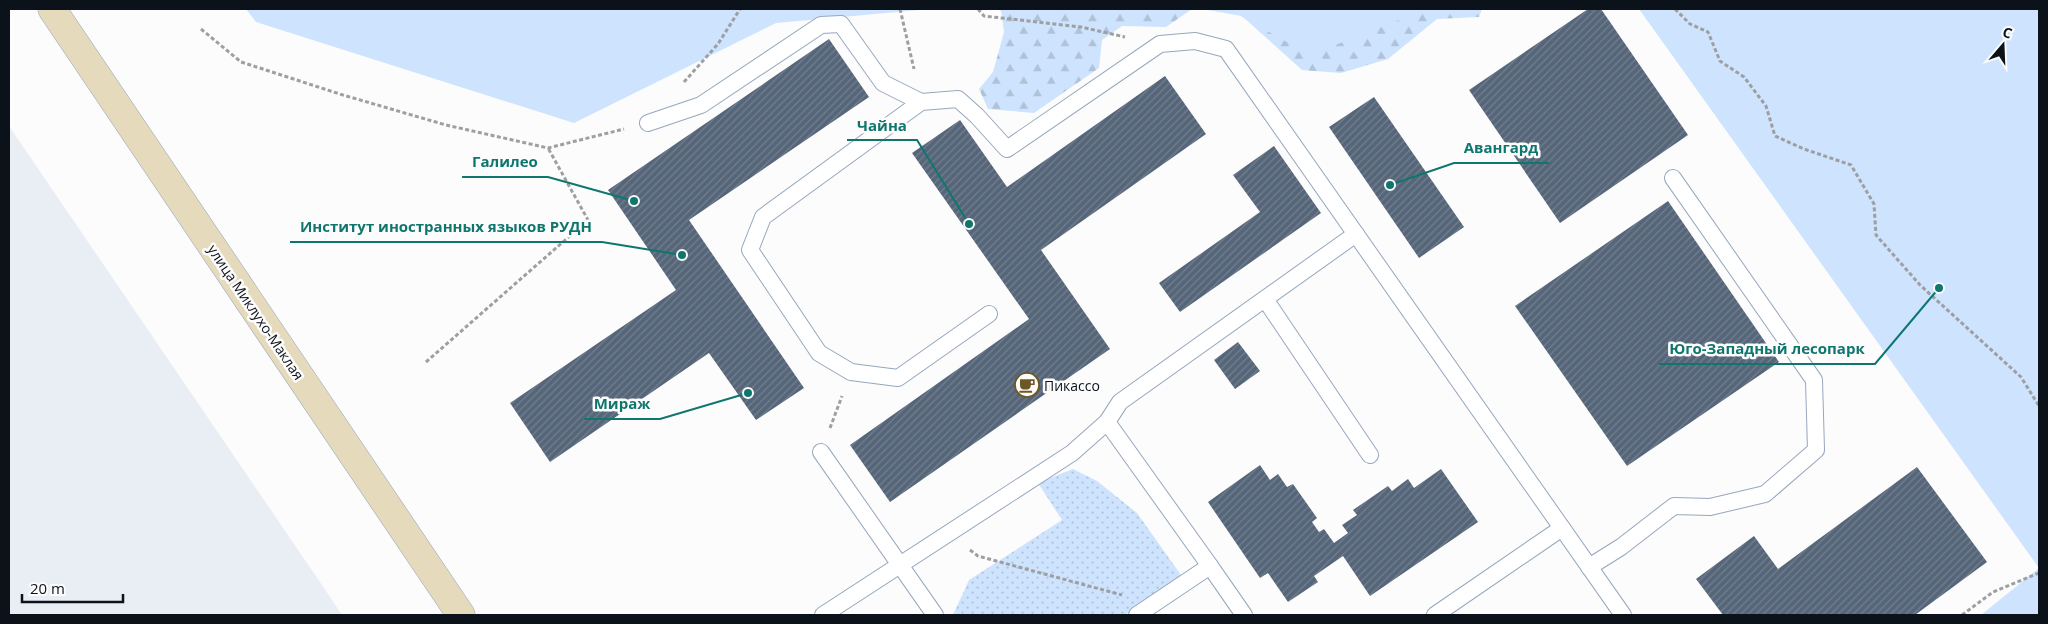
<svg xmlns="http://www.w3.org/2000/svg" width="2048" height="624" font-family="'Open Sans',sans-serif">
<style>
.built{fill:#e9eef5}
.grass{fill:url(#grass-dots)}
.forest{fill:url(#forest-firs)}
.green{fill:#cee3fd}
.building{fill:url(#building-hatch)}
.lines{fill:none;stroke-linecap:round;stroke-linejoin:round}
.service-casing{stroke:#96a7bd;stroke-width:18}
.secondary-casing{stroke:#96a7bd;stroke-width:29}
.path{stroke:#9d9fa2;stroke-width:3;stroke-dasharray:4 2.5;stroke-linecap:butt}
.service{stroke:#fff;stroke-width:16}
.secondary{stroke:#e5dabc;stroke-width:28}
.labels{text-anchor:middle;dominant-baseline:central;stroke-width:5;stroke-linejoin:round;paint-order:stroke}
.street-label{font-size:14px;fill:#0c121a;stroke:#fcfcfc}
.poi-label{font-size:14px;fill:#0c121a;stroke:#fcfcfc;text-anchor:start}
.leader{fill:none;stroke:#0f766e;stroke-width:2}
.callout-dot{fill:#0f766e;stroke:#fcfcfc;stroke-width:2}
.callout-label{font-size:15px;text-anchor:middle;font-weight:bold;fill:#0f766e;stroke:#fcfcfc;stroke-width:5;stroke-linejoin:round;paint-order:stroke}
</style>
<defs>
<pattern id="grass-dots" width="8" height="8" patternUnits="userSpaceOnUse" patternTransform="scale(1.25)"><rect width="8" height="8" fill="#cee3fd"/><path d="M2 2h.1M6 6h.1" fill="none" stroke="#b0c2d8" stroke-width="1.8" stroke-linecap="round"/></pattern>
<pattern id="forest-firs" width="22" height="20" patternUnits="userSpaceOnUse" patternTransform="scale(1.25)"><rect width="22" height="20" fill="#cee3fd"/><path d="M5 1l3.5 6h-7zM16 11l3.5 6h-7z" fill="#b0c2d8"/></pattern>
<pattern id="building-hatch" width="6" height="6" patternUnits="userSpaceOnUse" patternTransform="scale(1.25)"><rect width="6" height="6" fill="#56667a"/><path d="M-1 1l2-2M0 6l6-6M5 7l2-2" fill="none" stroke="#737f8d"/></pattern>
</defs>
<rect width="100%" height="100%" fill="#fcfcfc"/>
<polygon class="built" points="9,126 322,585 342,615 9,615"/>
<polygon class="grass" points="1073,469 1097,481 1137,513 1181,575 1125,615 953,615 969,580 1062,520 1038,483"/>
<g class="forest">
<polygon points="997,9 1192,9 1166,27 1122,26 1102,40 1099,68 1034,113 988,109 979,89 993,72 1004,32 1001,11"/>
<polygon points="1202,9 1482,9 1479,17 1437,19 1388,59 1341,73 1302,70 1242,16"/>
</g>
<g class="green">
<polygon points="246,9 930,9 776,23 574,123 256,22"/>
<polygon points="1228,9 1427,9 1310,55"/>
<polygon points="1639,9 2039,9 2039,568"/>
<polygon points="2039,568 2039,615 1981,615"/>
</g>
<g class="building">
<polygon points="1588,9 1601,9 1688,135 1560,223 1469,90"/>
<polygon points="829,39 869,97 689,220 804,388 756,420 709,353 550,462 510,403 676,290 608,190"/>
<polygon points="1165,76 1206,134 1041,250 1110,349 890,502 850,445 1029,319 912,153 960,120 1007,187"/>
<polygon points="1374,97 1464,227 1419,258 1329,127"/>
<polygon points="1274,146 1321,213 1180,312 1159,283 1260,212 1233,175"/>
<polygon points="1668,201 1779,362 1627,466 1515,306"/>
<polygon points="1238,342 1260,371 1235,389 1214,360"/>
<polygon points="1260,465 1270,480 1278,474 1287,487 1293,484 1317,518 1312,522 1319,532 1324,529 1334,543 1348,533 1342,525 1357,515 1353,510 1388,486 1392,491 1408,479 1414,488 1441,469 1478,522 1370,596 1343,556 1314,576 1318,582 1288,602 1268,573 1260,578 1208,502"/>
<polygon points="1917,467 1987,562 1915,615 1723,615 1696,579 1754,536 1778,569"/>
</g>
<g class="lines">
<defs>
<g id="service">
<polyline points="648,123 701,105 821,25 841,24 883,83 921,102"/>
<polyline points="1265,299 1370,455"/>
<polyline points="989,314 898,378 851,372 819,353 750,250 763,217 921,102 958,99 977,116 1007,149 1160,44 1195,41 1226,49 1623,615"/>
<polyline points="1107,422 1210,566"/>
<polyline points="821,452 935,615"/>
<polyline points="1589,567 1621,547 1674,506 1710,507 1765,494 1816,450 1814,380 1673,178"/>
<polyline points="823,615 1072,453 1107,422 1120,402 1356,234"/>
<polyline points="1137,615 1210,566 1244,615"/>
<polyline points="1435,615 1562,528"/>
</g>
<polyline id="secondary" points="52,9 461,615"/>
</defs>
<use href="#service" class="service-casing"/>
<use href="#secondary" class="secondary-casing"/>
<g class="path">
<polyline points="900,9 914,69"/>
<polyline points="978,9 984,16 1081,27 1125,37"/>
<polyline points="1675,9 1690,24 1708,32 1720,61 1744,77 1766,106 1775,136 1804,149 1851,165 1874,204 1876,235 1920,285 2021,377 2039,406"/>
<polyline points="201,29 241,62 343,95 446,125 548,148 624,129"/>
<polyline points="684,82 718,44 740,9"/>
<polyline points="426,362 588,220 548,148"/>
<polyline points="830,428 842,396"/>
<polyline points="970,550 978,556 1122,595"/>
<polyline points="1962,615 1993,592 2039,573"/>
</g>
<use href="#service" class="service"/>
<use href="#secondary" class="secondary"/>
</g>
<defs>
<symbol id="cafe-ring" viewBox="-11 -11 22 22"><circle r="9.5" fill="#fcfcfc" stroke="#6b5826" stroke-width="1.5"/><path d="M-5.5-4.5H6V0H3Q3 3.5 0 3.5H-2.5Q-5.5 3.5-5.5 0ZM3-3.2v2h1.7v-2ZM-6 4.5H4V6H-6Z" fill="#6b5826"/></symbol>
</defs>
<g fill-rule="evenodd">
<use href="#cafe-ring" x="1013" y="371" width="28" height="28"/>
</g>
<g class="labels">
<g class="street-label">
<text transform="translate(256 312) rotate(56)">улица Миклухо-Маклая</text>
</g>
<g class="poi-label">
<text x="1044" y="385">Пикассо</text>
</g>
</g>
<path class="leader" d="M969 224L917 140H847M1390 185L1454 163H1549M634 201L548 177H462M682 255L602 242H290M1939 288L1875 364H1659M748 393L660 419H584"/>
<g class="callout-dot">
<circle cx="969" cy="224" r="5"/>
<circle cx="1390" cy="185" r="5"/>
<circle cx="634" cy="201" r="5"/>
<circle cx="682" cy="255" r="5"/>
<circle cx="1939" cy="288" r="5"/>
<circle cx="748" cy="393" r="5"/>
</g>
<g class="callout-label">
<text x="882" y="131">Чайна</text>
<text x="1501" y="153">Авангард</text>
<text x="505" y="167">Галилео</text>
<text x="446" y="232">Институт иностранных языков РУДН</text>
<text x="1767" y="354">Юго-Западный лесопарк</text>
<text x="622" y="409">Мираж</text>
</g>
<rect width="2048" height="624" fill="none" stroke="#0c121a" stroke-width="20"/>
<g transform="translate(2003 45) rotate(19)" stroke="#fcfcfc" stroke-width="4" paint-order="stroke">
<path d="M0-4L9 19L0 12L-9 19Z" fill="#0c121a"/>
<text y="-8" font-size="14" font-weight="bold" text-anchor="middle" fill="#0c121a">С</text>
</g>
<path d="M22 594v8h101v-8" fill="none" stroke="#0c121a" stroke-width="2.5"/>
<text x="30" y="594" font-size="15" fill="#0c121a" stroke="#fcfcfc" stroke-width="4" paint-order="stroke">20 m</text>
</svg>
